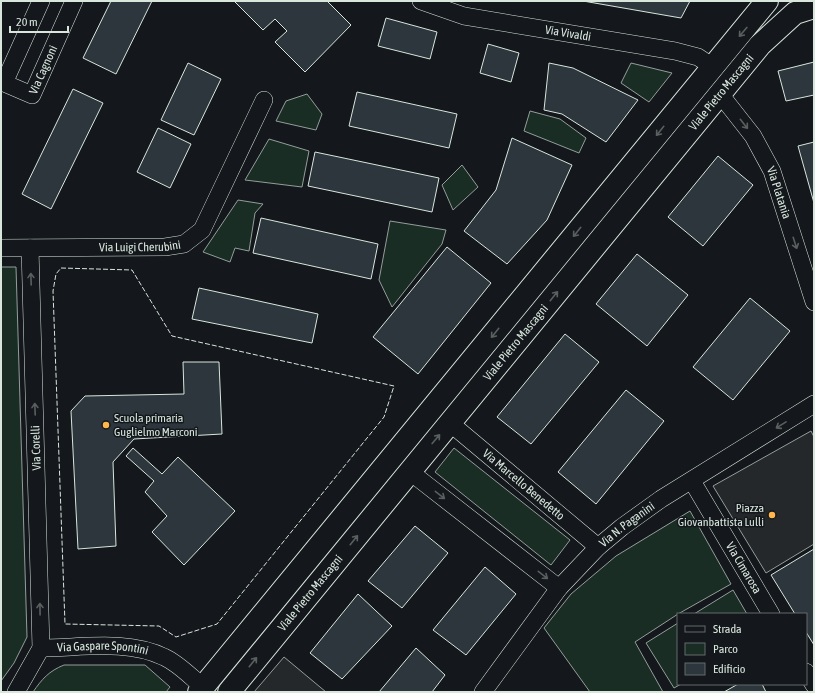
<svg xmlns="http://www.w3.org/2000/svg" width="815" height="693" font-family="'Asap Condensed',sans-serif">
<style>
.green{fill:#1a2d24;stroke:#939e99}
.parking{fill:#24282b;stroke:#939e99}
.building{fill:#2c363c;stroke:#d8e6dc}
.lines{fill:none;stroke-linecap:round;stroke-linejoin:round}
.street-casing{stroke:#d8e6dc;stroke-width:18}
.secondary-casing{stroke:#d8e6dc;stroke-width:24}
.street{stroke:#14181c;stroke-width:17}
.secondary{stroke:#14181c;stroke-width:22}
.fence{stroke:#d8e6dc;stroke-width:1;stroke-dasharray:5 2;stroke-linecap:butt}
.oneway{stroke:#59605f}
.poi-dot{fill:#ffb74d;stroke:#14181c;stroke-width:1.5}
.labels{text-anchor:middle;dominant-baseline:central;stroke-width:3;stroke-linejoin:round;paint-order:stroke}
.street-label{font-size:12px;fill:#d8e6dc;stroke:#14181c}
.poi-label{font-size:12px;fill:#d8e6dc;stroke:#14181c;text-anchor:start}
</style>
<rect width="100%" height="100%" fill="#14181c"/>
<g class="green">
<polygon points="631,63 672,73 649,102 621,83"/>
<polygon points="307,94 322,114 316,130 276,121 286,101"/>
<polygon points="530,111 560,119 586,138 579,153 524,131"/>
<polygon points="269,139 309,151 302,187 245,180"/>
<polygon points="462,165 478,187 453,210 442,185"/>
<polygon points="238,200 263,204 255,213 249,251 235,248 230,262 203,252"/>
<polygon points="390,221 446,230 442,244 392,307 379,280"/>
<polygon points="1,267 16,267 27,637 14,663 1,681"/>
<polygon points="454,448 570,540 551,565 435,472"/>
<polygon points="690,511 731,584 678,614 635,642 663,692 590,692 544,628 571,594 616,556"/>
<polygon points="733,590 747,614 694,614"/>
<polygon points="678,623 678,684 681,684 674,688 646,643"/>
<path d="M64 665H145L170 687 166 692H33C42 679 49 671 64 665Z"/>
</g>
<g class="parking">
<polygon points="811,431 814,437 814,544 766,573 713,486"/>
<polygon points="284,657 326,692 254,692"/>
</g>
<g class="building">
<polygon points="111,1 152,1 116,74 83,58"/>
<polygon points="234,1 327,1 351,25 305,72 275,42 287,31 275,19 263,30"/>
<polygon points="583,1 690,1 681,18"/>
<polygon points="386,18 437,32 430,59 378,46"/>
<polygon points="488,44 519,53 511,82 480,73"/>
<polygon points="814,62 814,95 786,101 778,71"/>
<polygon points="188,63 221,79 194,135 161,120"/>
<polygon points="549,63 573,68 638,100 606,142 562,114 544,110"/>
<polygon points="73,89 103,103 51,209 22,194"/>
<polygon points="357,92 457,114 449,148 349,126"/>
<polygon points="158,128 191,144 170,188 137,172"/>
<polygon points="512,138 572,165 547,220 507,264 464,231 496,190"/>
<polygon points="814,142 814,203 798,146"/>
<polygon points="315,152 439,178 432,212 308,186"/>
<polygon points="718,156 753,185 703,246 668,217"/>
<polygon points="261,218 378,244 371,279 253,253"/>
<polygon points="447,247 491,283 418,374 373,337"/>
<polygon points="637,254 688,295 647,346 596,304"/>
<polygon points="199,288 318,314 312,343 192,319"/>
<polygon points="750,298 790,331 733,400 693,367"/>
<polygon points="565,334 599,362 531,444 497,417"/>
<polygon points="183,362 219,362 222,434 134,439 113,462 116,546 78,549 71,411 85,396 184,394"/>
<polygon points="626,390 664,421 596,504 558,472"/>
<polygon points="133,448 162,474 178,457 235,511 184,565 152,532 167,516 145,492 154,481 126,456"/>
<polygon points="415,526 448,553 402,608 368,581"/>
<polygon points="814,549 814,645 806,632 806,614 795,614 771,575"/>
<polygon points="485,567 516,594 466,655 433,630"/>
<polygon points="358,594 392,626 342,679 310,653"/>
<polygon points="416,648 445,675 432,692 379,692"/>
<polygon points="738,684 762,684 766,692 724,692"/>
</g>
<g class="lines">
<defs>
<g id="street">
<path id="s1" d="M41 1 4 83 32 95 74 1"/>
<path id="s2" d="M421 1 464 16 675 51 698 57 713 67"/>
<path id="s3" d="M720 94 753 136 772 171 814 302"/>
<path id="s4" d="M1 248 165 247 184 244 202 230 264 100"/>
<path id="s5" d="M450 423 598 547"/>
<polyline points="409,471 559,588"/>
<path id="s6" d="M692 481 771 614"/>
<path id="s7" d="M41 648C80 648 127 639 164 657 178 663 191 677 203 687"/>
<polyline points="806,672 814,685"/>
<polyline points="16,692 41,648 30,248"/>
<path id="s8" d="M483 692 559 588 598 547 622 527 661 499 814 404"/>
</g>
<g id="secondary">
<polyline points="199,692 767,1"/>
<path id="s9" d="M229 692 760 45 795 13 814 7"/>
</g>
</defs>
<use href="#street" class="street-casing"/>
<use href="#secondary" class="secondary-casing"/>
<use href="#street" class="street"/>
<use href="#secondary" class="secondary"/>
<polygon class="fence" points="61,268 132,270 172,336 394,386 384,417 217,624 176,637 159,626 65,624 53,291 56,274"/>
</g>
<defs><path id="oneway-shaft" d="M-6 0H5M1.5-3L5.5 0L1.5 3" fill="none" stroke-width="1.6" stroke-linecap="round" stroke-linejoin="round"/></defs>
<g class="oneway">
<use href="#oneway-shaft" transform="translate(743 32) rotate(130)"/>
<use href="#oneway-shaft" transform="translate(744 124) rotate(52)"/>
<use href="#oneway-shaft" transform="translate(660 131) rotate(129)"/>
<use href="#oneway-shaft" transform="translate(577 232) rotate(129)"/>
<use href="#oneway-shaft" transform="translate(795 243) rotate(72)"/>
<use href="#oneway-shaft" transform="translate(31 279) rotate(-92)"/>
<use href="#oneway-shaft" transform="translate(554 296) rotate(-51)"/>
<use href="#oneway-shaft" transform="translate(495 333) rotate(129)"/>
<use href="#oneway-shaft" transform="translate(35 409) rotate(-92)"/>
<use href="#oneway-shaft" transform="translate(781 425) rotate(148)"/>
<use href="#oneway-shaft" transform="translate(436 439) rotate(-50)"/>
<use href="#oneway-shaft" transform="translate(440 495) rotate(38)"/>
<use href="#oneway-shaft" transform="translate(354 540) rotate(-51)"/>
<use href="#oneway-shaft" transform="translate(543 575) rotate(38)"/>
<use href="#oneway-shaft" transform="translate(40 609) rotate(-91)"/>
<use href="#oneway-shaft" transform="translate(253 662) rotate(-51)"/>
</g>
<g class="poi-dot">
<circle cx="106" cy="425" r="4"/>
<circle cx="772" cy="515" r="4"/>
</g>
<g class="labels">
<g class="street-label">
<text stroke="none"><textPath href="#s2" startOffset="151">Via Vivaldi</textPath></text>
<text stroke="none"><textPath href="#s1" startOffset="148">Via Cagnoni</textPath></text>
<text stroke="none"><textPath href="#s9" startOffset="776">Viale Pietro Mascagni</textPath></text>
<text stroke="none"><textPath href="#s3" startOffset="116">Via Platania</textPath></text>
<text stroke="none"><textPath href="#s4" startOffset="139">Via Luigi Cherubini</textPath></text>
<text stroke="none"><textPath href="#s9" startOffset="452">Viale Pietro Mascagni</textPath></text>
<text transform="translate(36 448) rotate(-92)">Via Corelli</text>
<text stroke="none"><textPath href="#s5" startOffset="96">Via Marcello Benedetto</textPath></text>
<text stroke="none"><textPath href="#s8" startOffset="222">Via N. Paganini</textPath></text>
<text stroke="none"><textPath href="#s6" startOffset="101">Via Cimarosa</textPath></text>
<text stroke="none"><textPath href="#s9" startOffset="128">Viale Pietro Mascagni</textPath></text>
<text stroke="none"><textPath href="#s7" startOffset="62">Via Gaspare Spontini</textPath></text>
</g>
<g class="poi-label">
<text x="114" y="418">Scuola primaria<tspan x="114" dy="14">Guglielmo Marconi</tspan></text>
<text x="764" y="508" text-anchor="end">Piazza<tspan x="764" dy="14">Giovanbattista Lulli</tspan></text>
</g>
</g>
<rect width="815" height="693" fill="none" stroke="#d8e6dc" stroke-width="4"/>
<rect x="677" y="613" width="130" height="72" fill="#14181c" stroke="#626a69"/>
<rect x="685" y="626" width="20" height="6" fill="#14181c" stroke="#626a69"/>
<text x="713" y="633" font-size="12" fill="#d8e6dc">Strada</text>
<rect x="685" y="643" width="20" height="12" fill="#1a2d24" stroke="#626a69"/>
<text x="713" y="653" font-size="12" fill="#d8e6dc">Parco</text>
<rect x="685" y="663" width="20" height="12" fill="#2c363c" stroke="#626a69"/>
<text x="713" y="673" font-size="12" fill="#d8e6dc">Edificio</text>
<path d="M10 26v6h58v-6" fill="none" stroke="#d8e6dc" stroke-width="2"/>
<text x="16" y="26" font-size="12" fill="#d8e6dc" stroke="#14181c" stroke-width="3" paint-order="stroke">20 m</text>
</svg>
